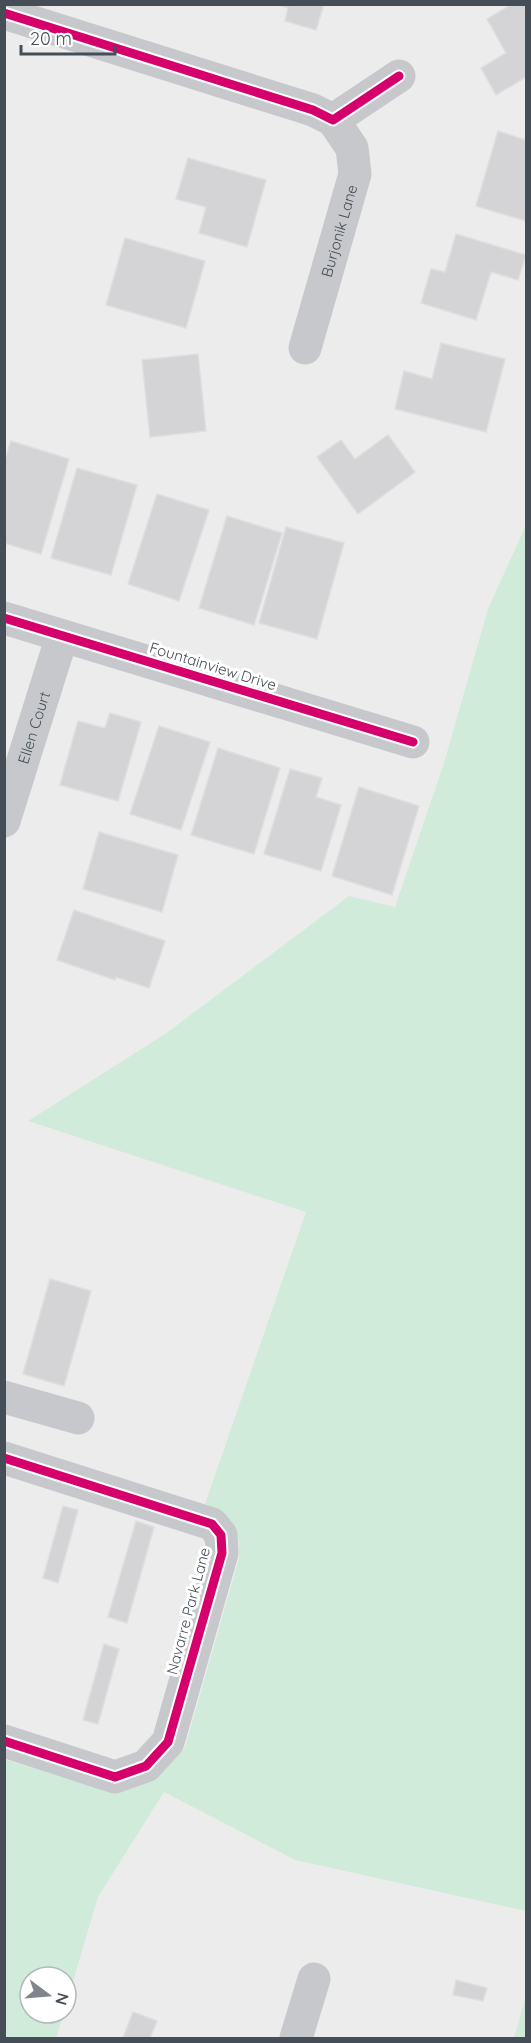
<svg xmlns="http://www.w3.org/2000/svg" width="531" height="2043" font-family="Quicksand,sans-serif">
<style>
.green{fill:#d1ebdb}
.building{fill:#d4d4d6;stroke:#dededf;stroke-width:1.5}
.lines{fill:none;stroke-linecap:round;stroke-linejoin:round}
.minor{stroke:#c6c8cb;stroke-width:33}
.cycleway-casing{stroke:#fff;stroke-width:13}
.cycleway{stroke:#d6006c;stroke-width:9}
.labels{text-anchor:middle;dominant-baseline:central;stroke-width:6;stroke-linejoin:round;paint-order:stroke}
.street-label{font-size:15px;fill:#454e57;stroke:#fff}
</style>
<rect width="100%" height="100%" fill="#edecec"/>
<g class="green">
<path d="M526 525V1911L295 1860 164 1792 98 1897 66 2005V1977H30V2013H64L56 2038H5L4 1759 110 1792H122L153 1781 185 1747 239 1558C240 1525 233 1518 205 1504L306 1212 28 1121 165 1034 349 896 395 907 444 763 488 609Z"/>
<polygon points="526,1995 526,2038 514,2038"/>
</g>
<g class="building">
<polygon points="276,4 324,4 316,30 285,21 288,8"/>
<polygon points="512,4 526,4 526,77 496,95 481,68 506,53 487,19"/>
<polygon points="498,131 526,140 526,221 476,206"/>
<polygon points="188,158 266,180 247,247 199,233 206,207 176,199"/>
<polygon points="456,234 526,255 518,280 491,272 476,320 421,303 431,269 445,272"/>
<polygon points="125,238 205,261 186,328 106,305"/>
<polygon points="441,343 505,359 486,432 395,409 404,371 432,379"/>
<polygon points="198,354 206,431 150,437 142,360"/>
<polygon points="388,435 415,472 358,514 317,457 341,440 355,459"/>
<polygon points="11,441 69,459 41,554 4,543 4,463"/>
<polygon points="77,468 137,485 111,575 51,558"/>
<polygon points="157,494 209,510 179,601 128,584"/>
<polygon points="227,516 282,533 254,625 199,608"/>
<polygon points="286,527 344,543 317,639 259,623"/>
<polygon points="110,713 141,722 118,801 60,785 78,721 105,728"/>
<polygon points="159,726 210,742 181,830 130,814"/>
<polygon points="218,748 280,768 254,854 191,835"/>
<polygon points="290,769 322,778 316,797 341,805 321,871 264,854"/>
<polygon points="359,787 419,806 392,895 332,876"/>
<polygon points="99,832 178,855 162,912 83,889"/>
<polygon points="74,910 165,941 149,988 116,977 115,980 57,960"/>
<polygon points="50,1279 91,1291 64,1386 23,1374"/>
<polygon points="63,1506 78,1510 58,1583 43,1578"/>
<polygon points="136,1521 154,1527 127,1623 108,1617"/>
<polygon points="104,1644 119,1649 98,1724 83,1720"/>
<polygon points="456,1980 487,1988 483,2001 453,1995"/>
<polygon points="133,2012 157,2021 150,2038 123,2038"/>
</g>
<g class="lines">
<g class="minor">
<polyline points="4,13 313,110 333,120 399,76"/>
<path id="s1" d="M305 348 355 174 352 148 333 120"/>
<polyline points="4,618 413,742"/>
<path id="s2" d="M4 821 62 636"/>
<polyline points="4,1397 78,1418"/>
<polyline points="4,1458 212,1524 221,1535 222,1553 168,1742 146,1766 115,1777 4,1741"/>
<polyline points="296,2038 314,1979"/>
</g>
<defs>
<g id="cycleway">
<polyline points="4,13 313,110 333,120 399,76"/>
<polyline points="4,618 413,742"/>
<polyline points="4,1458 212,1524 221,1535 222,1553 168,1742 146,1766 115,1777 4,1741"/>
</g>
</defs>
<use href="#cycleway" class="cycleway-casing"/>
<use href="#cycleway" class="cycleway"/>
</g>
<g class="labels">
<g class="street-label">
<text stroke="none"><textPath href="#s1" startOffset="122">Burjonik Lane</textPath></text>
<text transform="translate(213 666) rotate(17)">Fountainview Drive</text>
<text stroke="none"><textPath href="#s2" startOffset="98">Ellen Court</textPath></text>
<text transform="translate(188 1611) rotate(-75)">Navarre Park Lane</text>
</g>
</g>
<rect width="531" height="2043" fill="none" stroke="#454e57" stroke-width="12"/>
<g transform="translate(48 1995) rotate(106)"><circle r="28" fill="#ffffff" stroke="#b5b8bc" stroke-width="1.5"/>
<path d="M0-4.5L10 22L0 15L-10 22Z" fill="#80858b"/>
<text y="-9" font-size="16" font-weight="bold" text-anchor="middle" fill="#454e57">N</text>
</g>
<path d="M21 45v9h94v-9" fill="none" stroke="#454e57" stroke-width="3"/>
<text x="30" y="45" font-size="18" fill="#454e57" stroke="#ffffff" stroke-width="4.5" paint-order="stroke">20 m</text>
</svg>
